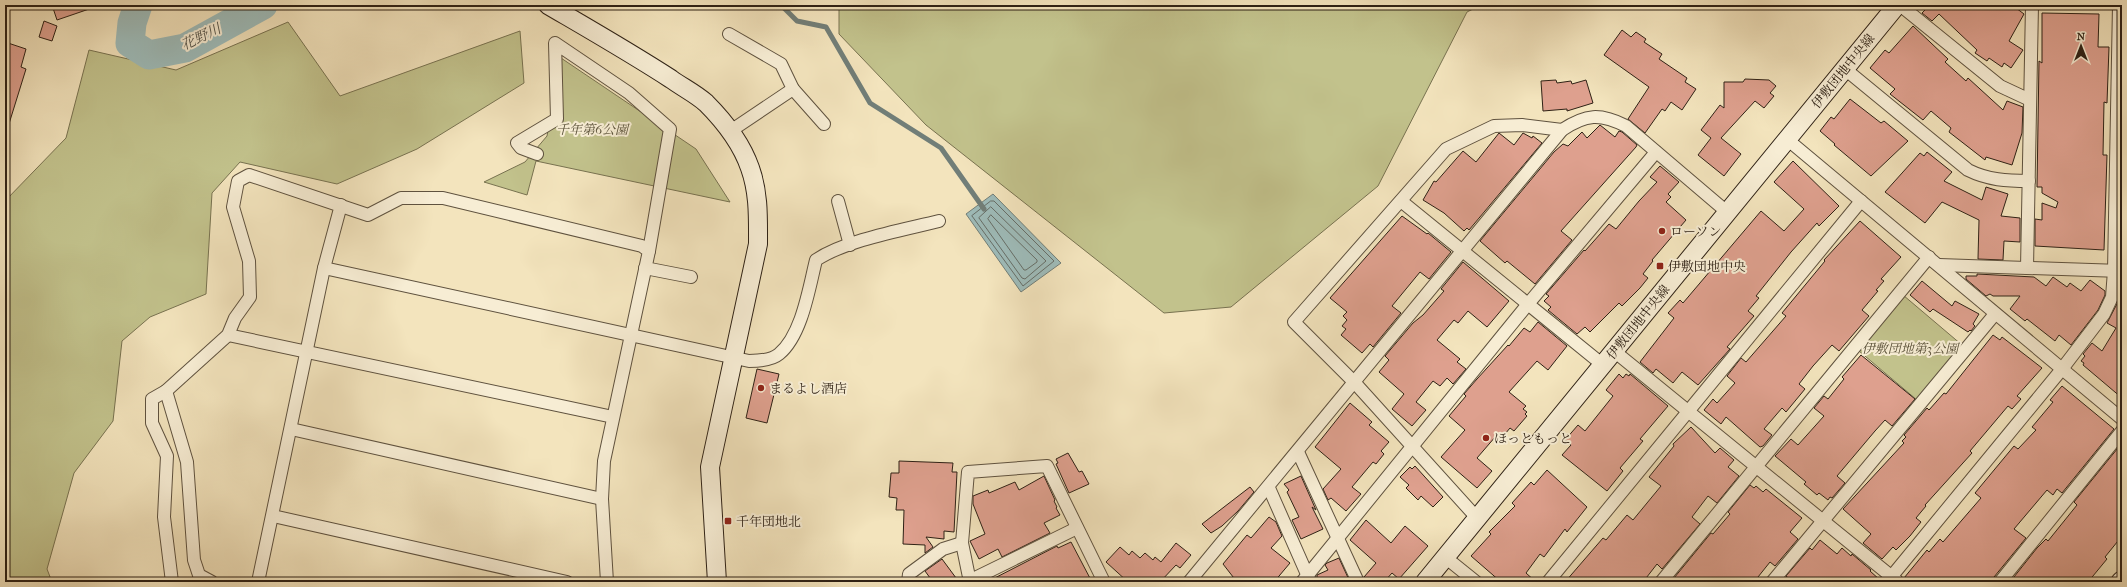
<svg xmlns="http://www.w3.org/2000/svg" width="2127" height="587" font-family="'IM FELL French Canon','Noto Serif JP',serif">
<style>
.green{fill:#c2c28c;stroke:#787250}
.water{fill:#9ebcba;stroke:#717e78}
.lines{fill:none;stroke-linecap:round;stroke-linejoin:round}
.shore{stroke:#666e68;stroke-width:1}
.stream{stroke:#717e78;stroke-width:5}
.river{stroke:#9ebcba;stroke-width:29}
.building{fill:#dea08e;stroke:#2e2115}
.street-casing{stroke:#5f523f;stroke-width:14}
.secondary-casing{stroke:#2e2115;stroke-width:20}
.street{stroke:#f7edd4;stroke-width:12}
.secondary{stroke:#f7edd4;stroke-width:18}
.poi-dot{fill:#8f2418;stroke:#f7edd4;stroke-width:1.5}
.labels{text-anchor:middle;dominant-baseline:central;stroke-width:4;stroke-linejoin:round;paint-order:stroke}
.street-label{font-size:13px;fill:#2e2115;stroke:#f7edd4}
.park-label{font-size:13px;font-style:italic;fill:#5a5139;stroke:#f7edd4}
.poi-label{font-size:13px;fill:#2e2115;stroke:#f7edd4;text-anchor:start}
.water-label{font-size:14px;font-style:italic;fill:#505047;stroke:#f7edd4}
</style>
<rect width="100%" height="100%" fill="#f3e4bd"/>
<filter id="stains"><feTurbulence type="fractalNoise" baseFrequency=".005" numOctaves="4"/><feColorMatrix values="0 0 0 0 .2 0 0 0 0 .09 0 0 0 0 .02 0 0 0 .5 -.17"/></filter>
<radialGradient id="worn" r=".72"><stop offset=".6" stop-color="#630" stop-opacity="0"/><stop offset="1" stop-color="#630" stop-opacity=".3"/></radialGradient>
<g class="green">
<polygon points="839,5 1481,5 1467,12 1378,186 1231,307 1164,313 926,125 839,34"/>
<polygon points="288,22 340,96 520,31 524,83 417,149 337,184 240,162 212,193 206,294 150,317 122,341 113,421 74,473 47,569 52,582 5,582 5,201 66,138 89,50 176,70"/>
<polygon points="561,58 696,149 730,202 536,161 527,195 484,182 525,162 547,136"/>
<polygon points="1903,295 1962,345 1917,400 1859,351"/>
</g>
<polygon class="water" points="993,194 1061,263 1021,292 966,214"/>
<g class="lines">
<g class="shore">
<polygon points="991,201 994,201 1054,261 1023,286 972,216"/>
<polygon points="991,207 1046,261 1025,279 1022,278 979,218"/>
<polygon points="991,215 1037,260 1037,262 1026,270 1024,270 988,219"/>
</g>
<polyline class="stream" points="781,5 797,21 826,27 870,103 941,148 984,209"/>
<polyline class="river" points="138,5 132,23 130,43 149,55 185,48 263,5"/>
</g>
<g class="building">
<polygon points="52,5 95,5 95,7 57,20"/>
<polygon points="1930,5 2012,5 2024,14 2009,41 2023,50 2011,68 2004,63 2002,67 1989,58 1987,61 1975,53 1977,50 1939,14 1932,21 1922,13"/>
<polygon points="2042,13 2099,14 2098,47 2109,47 2107,103 2104,102 2103,155 2107,155 2104,250 2035,246 2035,219 2042,220 2042,203 2056,208 2058,202 2042,193 2042,187 2037,187 2039,61 2042,63"/>
<polygon points="44,21 57,26 52,41 39,37"/>
<polygon points="1913,26 1948,59 1945,62 1966,81 1968,78 2003,110 2007,101 2023,107 2022,133 2012,165 1986,157 1985,160 1949,132 1951,128 1931,111 1923,120 1890,94 1895,89 1870,68 1885,50 1889,53"/>
<polygon points="1622,30 1631,37 1636,32 1646,39 1644,42 1662,54 1659,59 1687,78 1685,82 1696,89 1682,110 1671,102 1665,111 1662,109 1645,133 1628,119 1649,87 1604,55"/>
<polygon points="5,42 26,49 21,67 26,69 8,127 5,127"/>
<polygon points="1745,79 1769,80 1776,86 1770,93 1774,96 1764,108 1755,101 1721,138 1741,154 1724,176 1698,155 1711,138 1701,130 1720,105 1724,108 1724,82 1743,82"/>
<polygon points="1556,80 1557,83 1571,81 1572,84 1586,80 1593,103 1567,111 1567,109 1543,111 1541,81"/>
<polygon points="1850,99 1881,123 1884,121 1908,141 1871,176 1834,145 1835,144 1820,131 1831,117 1834,119"/>
<polygon points="1600,125 1615,137 1619,131 1622,132 1637,145 1636,147 1561,231 1572,240 1535,284 1507,261 1505,263 1480,241 1554,152 1563,144 1568,146 1582,132 1587,138"/>
<polygon points="1499,133 1514,145 1523,133 1532,138 1533,136 1542,143 1469,230 1467,228 1464,231 1444,213 1423,200 1434,181 1436,182 1463,151 1476,162"/>
<polygon points="1927,152 1952,172 1944,181 1982,200 1986,187 2008,194 2001,216 2020,218 2020,242 2004,241 2003,260 1978,259 1979,220 1942,202 1925,223 1885,192 1920,153 1924,156"/>
<polygon points="1793,161 1839,206 1819,226 1817,223 1791,252 1756,296 1759,298 1748,311 1754,316 1727,347 1730,349 1698,385 1682,372 1673,383 1656,369 1653,373 1640,362 1674,318 1668,313 1680,300 1683,303 1761,211 1784,231 1804,209 1774,182"/>
<polygon points="1660,166 1679,182 1668,194 1671,197 1666,202 1686,220 1652,260 1653,261 1643,274 1648,278 1640,288 1622,306 1619,303 1590,332 1585,327 1577,334 1548,310 1551,307 1544,301 1549,296 1546,294 1584,250 1585,251 1609,224 1616,229 1639,201 1657,182 1650,177"/>
<polygon points="1402,216 1427,234 1428,233 1451,252 1429,279 1420,272 1392,306 1401,313 1373,347 1370,344 1362,353 1341,335 1346,329 1342,326 1347,320 1343,316 1347,312 1330,298"/>
<polygon points="1860,221 1901,257 1881,279 1884,281 1876,290 1878,291 1862,310 1869,316 1839,351 1832,345 1813,366 1799,384 1805,389 1786,412 1782,408 1764,429 1772,435 1763,446 1760,447 1726,417 1721,424 1704,410 1713,399 1717,403 1735,383 1727,376 1741,358 1746,362 1786,316 1782,313 1825,261 1824,260"/>
<polygon points="1463,262 1509,301 1487,327 1468,311 1458,323 1454,320 1437,340 1460,359 1457,362 1466,369 1453,384 1447,378 1440,386 1433,381 1416,402 1426,410 1412,426 1392,409 1404,394 1379,372 1389,360 1385,356 1413,323 1423,315 1444,291 1441,289"/>
<polygon points="1977,274 2034,277 2046,286 2053,277 2067,287 2070,283 2081,291 2090,280 2105,291 2105,295 2098,310 2071,345 2059,335 2055,341 2027,319 2025,321 2010,309 2020,296 1993,296 1990,294 1986,296 1966,279 1966,276 1977,276"/>
<polygon points="1922,281 1952,306 1955,301 1979,314 1973,324 1975,326 1971,331 1970,330 1968,332 1933,309 1930,312 1910,295"/>
<polygon points="2120,295 2122,295 2122,398 2083,365 2084,363 2081,361 2085,356 2083,354 2092,343 2102,351 2116,328 2107,323 2119,300"/>
<polygon points="1538,322 1567,346 1548,370 1537,361 1509,392 1526,406 1523,409 1527,412 1525,414 1527,416 1514,431 1510,428 1500,440 1496,436 1477,458 1492,471 1477,488 1441,457 1465,430 1449,416 1466,396 1464,394 1477,379 1508,345 1509,346 1524,328 1530,332"/>
<polygon points="1993,335 2000,340 2002,337 2042,368 2017,396 2021,399 2012,409 2008,406 1970,451 1972,453 1925,505 1926,506 1916,518 1921,522 1910,536 1896,550 1893,547 1882,559 1863,543 1871,534 1843,509 1904,443 1902,441 1906,437 1904,435 1927,408 1929,410 1944,393 1946,394"/>
<polygon points="1861,355 1915,399 1892,426 1885,420 1875,431 1837,476 1845,483 1832,498 1830,497 1828,500 1819,493 1817,495 1804,484 1806,482 1775,456 1791,439 1798,445 1824,416 1814,408 1824,396 1828,399 1844,379 1842,377"/>
<polygon points="757,369 779,374 767,423 746,418"/>
<polygon points="1619,374 1623,378 1626,374 1629,376 1630,374 1668,406 1640,439 1643,441 1620,468 1623,471 1607,491 1562,455 1571,445 1565,440 1578,425 1585,431 1613,396 1606,390"/>
<polygon points="2062,386 2114,429 2062,493 2057,489 2053,495 2047,490 2014,529 2026,538 1994,577 1993,582 1904,582 1904,578 1927,550 1929,552 1940,539 1943,542 1981,498 1975,493 2014,446 2018,449 2036,430 2032,427 2053,402 2050,400"/>
<polygon points="1350,403 1372,422 1369,425 1389,442 1381,451 1384,454 1376,464 1373,462 1352,487 1361,494 1346,511 1331,498 1328,500 1323,489 1341,469 1315,447"/>
<polygon points="1691,427 1715,453 1720,448 1734,460 1728,467 1739,476 1717,503 1708,496 1692,517 1700,524 1662,569 1657,564 1643,582 1565,582 1603,538 1606,540 1627,515 1633,520 1661,486 1649,477 1674,446 1673,444"/>
<polygon points="2122,443 2122,536 2105,557 2107,559 2088,582 2010,582 2037,548 2046,539 2048,541 2077,505 2074,502"/>
<polygon points="1068,453 1079,472 1082,471 1089,484 1069,493 1056,464 1058,463 1056,459"/>
<polygon points="899,461 953,463 952,472 957,472 954,532 944,531 944,539 926,537 933,547 925,553 925,545 903,544 904,510 896,510 897,498 889,497 891,473 899,473"/>
<polygon points="1415,466 1443,497 1433,507 1421,496 1418,500 1406,488 1409,485 1400,477 1410,467 1412,469"/>
<polygon points="1547,470 1587,507 1567,532 1565,529 1544,557 1540,554 1526,573 1536,582 1501,582 1471,556 1491,534 1489,532 1515,506 1512,503 1531,482 1534,485"/>
<polygon points="1044,476 1055,500 1054,501 1057,507 1056,508 1060,515 1044,523 1050,533 1002,557 998,549 979,559 970,541 985,534 973,504 973,496 988,490 989,493 1015,482 1019,490"/>
<polygon points="1301,476 1316,510 1312,507 1323,529 1301,539 1292,520 1299,517 1287,492 1289,490 1284,484"/>
<polygon points="1750,485 1754,488 1756,486 1763,492 1766,489 1802,518 1790,532 1798,539 1775,566 1770,562 1754,582 1678,582 1674,578 1711,533 1713,534 1730,514 1728,512"/>
<polygon points="1250,487 1254,492 1238,511 1222,526 1211,533 1202,524"/>
<polygon points="1269,517 1276,522 1282,536 1271,548 1290,563 1274,582 1237,582 1223,564 1247,535 1251,538"/>
<polygon points="1366,520 1391,543 1405,526 1428,546 1399,579 1392,573 1384,582 1365,582 1364,577 1376,563 1350,540"/>
<polygon points="1820,540 1837,554 1842,548 1851,556 1852,554 1871,570 1870,571 1880,580 1880,582 1793,582 1786,576 1810,548 1812,550"/>
<polygon points="1071,542 1092,582 987,582 1057,546 1058,548"/>
<polygon points="1176,543 1191,555 1180,568 1176,565 1160,582 1128,582 1106,562 1120,547 1129,555 1132,551 1140,558 1145,553 1153,560 1155,557 1161,562"/>
<polygon points="1339,558 1350,582 1317,582 1317,575 1328,570 1325,565 1327,563"/>
<polygon points="942,559 959,582 933,582 925,571"/>
</g>
<g class="lines">
<defs>
<g id="street">
<polyline points="1900,5 2000,86 2030,100"/>
<polyline points="729,34 781,64 793,89 729,132"/>
<path d="M1845 69 1968 170C1988 180 2007 181 2029 181"/>
<polyline points="793,89 824,124"/>
<polyline points="1788,140 2122,419"/>
<polyline points="537,154 521,148 517,143 557,119 555,43 629,93 670,129 649,251"/>
<polyline points="838,201 850,245"/>
<polyline points="1401,201 1603,365"/>
<polyline points="1939,265 2121,271"/>
<path d="M324 268 749 361C758 361 772 360 779 354 802 335 809 288 816 260 846 240 903 230 939 221"/>
<polyline points="645,268 691,277"/>
<polyline points="2027,268 2032,5"/>
<polyline points="228,335 613,417"/>
<polyline points="1614,351 1897,581"/>
<polyline points="166,391 152,399 152,423 167,456 164,517 172,582"/>
<polyline points="291,429 602,499"/>
<polyline points="1298,452 1358,582"/>
<polyline points="1269,488 1310,581"/>
<polyline points="273,516 567,582"/>
<polyline points="1477,518 1355,383 1294,322 1446,149 1494,126 1522,125 1562,130"/>
<polyline points="1445,557 1476,582"/>
<polyline points="969,581 1077,528"/>
<polyline points="212,582 199,575 194,560 187,462 166,391 228,335 235,318 250,297 249,261 233,207 238,181 249,175 368,215 401,198 443,198 642,246 649,251 604,461 602,499 607,582"/>
<polyline points="258,582 324,268 341,205"/>
<polyline points="908,582 909,574 943,549 962,543"/>
<polyline points="970,582 962,543 968,472 1047,466 1104,582"/>
<path d="M1189 582 1562 130C1586 114 1600 113 1626 126L1727 212"/>
<polyline points="1302,582 1528,304 1656,152"/>
<polyline points="1548,582 1861,201"/>
<polyline points="1661,582 1929,257"/>
<polyline points="1772,582 1995,314"/>
<polyline points="1887,582 2062,369 2104,314 2112,297 2114,271 2119,5"/>
<polyline points="2000,582 2122,431"/>
</g>
<g id="secondary">
<path d="M548 5C589 29 631 53 671 79 682 87 696 94 706 103 724 121 742 145 750 168 759 193 758 218 758 244L710 467 717 582"/>
<polyline points="1425,582 1897,5"/>
<polyline points="2120,582 2122,580"/>
</g>
</defs>
<use href="#street" class="street-casing"/>
<use href="#secondary" class="secondary-casing"/>
<use href="#street" class="street"/>
<use href="#secondary" class="secondary"/>
</g>
<g class="poi-dot">
<circle cx="1662" cy="231" r="4"/>
<rect x="1656" y="262" width="8" height="8" rx="2"/>
<circle cx="761" cy="388" r="4"/>
<circle cx="1486" cy="438" r="4"/>
<rect x="724" y="517" width="8" height="8" rx="2"/>
</g>
<g class="labels">
<g class="street-label">
<text transform="translate(1843 71) rotate(-51)">伊敷団地中央線</text>
<text transform="translate(1638 322) rotate(-51)">伊敷団地中央線</text>
</g>
<g class="park-label">
<text x="592" y="129">千年第6公園</text>
<text x="1910" y="348">伊敷団地第3公園</text>
</g>
<g class="poi-label">
<text x="1670" y="231">ローソン</text>
<text x="1668" y="266">伊敷団地中央</text>
<text x="769" y="388">まるよし酒店</text>
<text x="1494" y="438">ほっともっと</text>
<text x="736" y="521">千年団地北</text>
</g>
<g class="water-label">
<text transform="translate(201 37) rotate(-26)">花野川</text>
</g>
</g>
<rect width="2127" height="587" fill="none" stroke="#f3e4bd" stroke-width="20"/>
<rect x="6" y="6" width="2115" height="575" fill="none" stroke="#2e2115" stroke-width="2"/>
<rect x="10" y="10" width="2107" height="567" fill="none" stroke="#2e2115"/>
<g transform="translate(2081 46)" stroke="#f7edd4" stroke-width="3" paint-order="stroke">
<path d="M0-3L7 15L0 10L-7 15Z" fill="#2e2115"/>
<text y="-6" font-size="11" font-weight="bold" text-anchor="middle" fill="#2e2115">N</text>
</g>
<rect width="100%" height="100%" filter="url(#stains)"/>
<rect width="100%" height="100%" fill="url(#worn)"/>
</svg>
